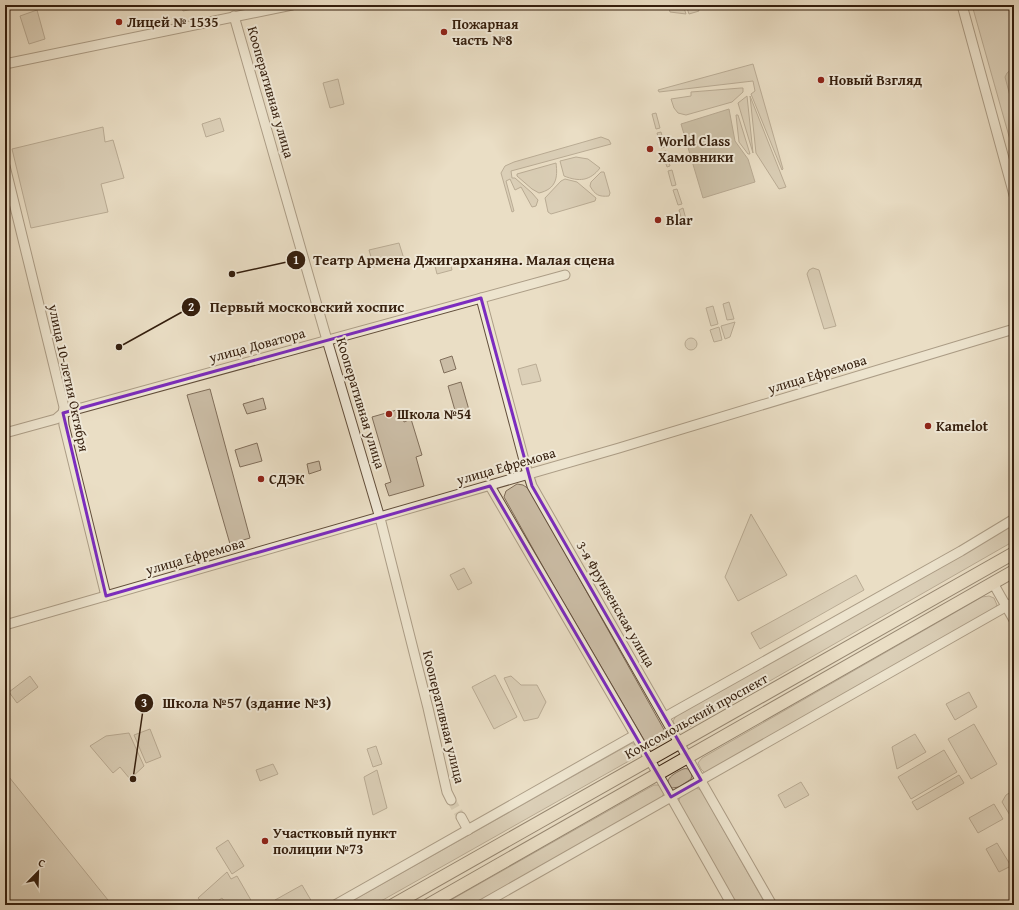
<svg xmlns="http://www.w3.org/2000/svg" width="1019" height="910" font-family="'Gentium Book Plus',serif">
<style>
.green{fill:#cbbda6;stroke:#806e5a}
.water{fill:#ac9d86;stroke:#7c6a56}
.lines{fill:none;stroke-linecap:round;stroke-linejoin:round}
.minor-tunnel{stroke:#c6b8a0;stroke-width:9;stroke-dasharray:9 4.5;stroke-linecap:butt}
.minor-casing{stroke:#624e3b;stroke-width:11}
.major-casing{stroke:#341e0d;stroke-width:14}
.minor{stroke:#f1ead9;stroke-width:9}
.major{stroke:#eadec5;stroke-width:12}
.marked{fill:none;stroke:#7b2cbf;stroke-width:3;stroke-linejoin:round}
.poi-dot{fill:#8f2418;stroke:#f1ead9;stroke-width:1.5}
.labels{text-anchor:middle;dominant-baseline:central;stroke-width:4;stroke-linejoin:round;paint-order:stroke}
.poi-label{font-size:14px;font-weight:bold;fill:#341e0d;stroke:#f1ead9;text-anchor:start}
.street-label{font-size:14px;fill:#341e0d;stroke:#f1ead9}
.leader{fill:none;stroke:#341e0d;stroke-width:1.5}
.callout-dot{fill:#341e0d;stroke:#f1ead9;stroke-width:1.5}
.mark-label{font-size:12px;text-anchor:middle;font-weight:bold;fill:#fff}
.callout-label{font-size:15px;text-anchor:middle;font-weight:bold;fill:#341e0d;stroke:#f1ead9;stroke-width:4;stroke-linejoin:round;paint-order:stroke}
</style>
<rect width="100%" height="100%" fill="#eadec5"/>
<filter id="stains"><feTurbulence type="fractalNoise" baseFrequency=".005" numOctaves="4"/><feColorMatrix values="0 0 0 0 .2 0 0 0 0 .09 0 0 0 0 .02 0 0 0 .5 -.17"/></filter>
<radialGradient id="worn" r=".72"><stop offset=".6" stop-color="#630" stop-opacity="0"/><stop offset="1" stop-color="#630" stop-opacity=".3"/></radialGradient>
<g class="green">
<polygon points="181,5 202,5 202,7 183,11"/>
<polygon points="668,5 683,5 686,14 670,12"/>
<polygon points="686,5 697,5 699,11 689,14"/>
<polygon points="972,5 1014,5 1014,154"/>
<polygon points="37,10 45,39 29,44 20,16"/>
<polygon points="753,64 783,169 782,170 751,94 755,91 753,81 659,92 658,90"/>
<polygon points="338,79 344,104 330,108 323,83"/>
<polygon points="741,88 743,88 743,92 732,102 686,115 678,113 674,108 671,99 691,96 691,92"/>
<polygon points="747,96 753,153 738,103"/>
<polygon points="750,96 786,187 779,189 756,153"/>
<polygon points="656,113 660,128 656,129 652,114"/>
<polygon points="736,115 738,115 750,154 748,154 739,142"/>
<polygon points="220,118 224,131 206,137 202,124"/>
<polygon points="103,127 105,142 113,140 124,178 101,184 108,212 31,228 12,149"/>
<polygon points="661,132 665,147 661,148 657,133"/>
<polygon points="601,137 609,140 611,144 511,171 512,178 515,178 532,193 538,200 536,206 532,207 521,187 515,190 510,179 506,181 514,211 512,212 501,173 505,166 514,162"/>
<polygon points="666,151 670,166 667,167 662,152"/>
<path d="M576 157 588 159 600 168C590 181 579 182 564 176L560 161Z"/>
<path d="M556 163C558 178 556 189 539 193L532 189 517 176V174Z"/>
<polygon points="672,170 676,185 672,186 668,171"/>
<path d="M601 172H604L610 193 609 196C599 197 595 195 590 186L591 182Z"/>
<polygon points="565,179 577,182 596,198 595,201 551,214 548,212 545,198 561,181"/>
<polygon points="677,189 682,204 678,205 673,190"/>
<polygon points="683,208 687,223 683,224 679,210"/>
<polygon points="399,243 404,259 374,267 369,250"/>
<polygon points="450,262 452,270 437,274 435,266"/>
<polygon points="813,268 819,270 836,326 824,329 807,274 809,270"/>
<polygon points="729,302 734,319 727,320 723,304"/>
<polygon points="713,306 718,324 711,326 706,308"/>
<polygon points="735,322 730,337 725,339 721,326"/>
<polygon points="719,327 722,340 714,342 710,330"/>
<circle cx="691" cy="344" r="6"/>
<polygon points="452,356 456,369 444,373 440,360"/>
<polygon points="536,364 541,381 522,385 518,369"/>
<polygon points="461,382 469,410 456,414 448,386"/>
<polygon points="210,389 250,538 230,544 187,395"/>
<polygon points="263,398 266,409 247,414 243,404"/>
<polygon points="400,409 404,422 411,419 422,455 416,457 424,486 389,496 385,484 391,482 372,417"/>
<polygon points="257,443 262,461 240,467 235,450"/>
<polygon points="319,461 321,470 309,474 307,464"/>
<path d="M517 484 523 485 529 489 667 735C665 742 654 749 647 745L551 581 504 497 506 491Z"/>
<polygon points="751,514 787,575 738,601 725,577"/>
<polygon points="1014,524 1014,541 686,729 681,730 675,726 673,721 676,716"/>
<polygon points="464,568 472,583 458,590 450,575"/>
<polygon points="856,575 864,590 760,649 751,633"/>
<polygon points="989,596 994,598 997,605 995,609 705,773 701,769 698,763 702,758 982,597"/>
<polygon points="495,675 517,717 494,729 472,687"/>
<polygon points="30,676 38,687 17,703 9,692"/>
<polygon points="511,676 521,685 537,685 546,702 538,718 524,721 504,678"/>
<polygon points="969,692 977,707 955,720 946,704"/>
<polygon points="974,724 997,764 971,779 948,739"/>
<polygon points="150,729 161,757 146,763 134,735"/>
<polygon points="129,733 144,766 130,779 120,767 113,773 90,746 106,736"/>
<polygon points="915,734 926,752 897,769 892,747"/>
<path d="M632 743C638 746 639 751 636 757L374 905H345Z"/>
<polygon points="376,746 382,764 373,767 367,749"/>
<polygon points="944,750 957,772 911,799 898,777"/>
<polygon points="273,764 278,774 260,781 256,770"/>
<path d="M683 769C689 767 694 772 691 779L679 787 672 788C661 780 675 773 683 769Z"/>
<polygon points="377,770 387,808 373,815 364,777"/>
<polygon points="5,772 112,905 5,905"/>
<polygon points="959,775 964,783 917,810 912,802"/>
<polygon points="801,782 809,795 785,808 778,795"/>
<polygon points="654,785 660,785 664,793 661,798 474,905 442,905"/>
<path d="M694 788 699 789 702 792 766 905H737L679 804C678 794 686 792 694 788Z"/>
<polygon points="1014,790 1014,822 1002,802 1006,795"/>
<polygon points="994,804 1003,819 978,833 969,818"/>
<polygon points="228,840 244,866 232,874 216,848"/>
<polygon points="997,843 1011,866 999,872 986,849"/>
<polygon points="227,872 231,879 237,876 252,902 247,905 227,905 222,898 212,905 204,905 198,898"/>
<polygon points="302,885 312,902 307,905 278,905 275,900"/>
</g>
<g class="water">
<polygon points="1014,67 1014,111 1005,77 1007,73"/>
<polygon points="729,109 735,141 748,159 755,182 703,198 681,124"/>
</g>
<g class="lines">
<polyline class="minor-tunnel" points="451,800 461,817"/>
<defs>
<g id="minor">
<polyline points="962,5 1014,195"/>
<polyline points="234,16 327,340 380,518 428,708 447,792 451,800"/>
<polyline points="5,64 292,5"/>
<polyline points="5,166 64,407 63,413 64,425 106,596"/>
<polyline points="481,298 525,464 532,486 772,905"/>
<polyline points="5,433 56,419 63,413 565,275"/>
<polyline points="490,486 658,774 732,905"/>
<polyline points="993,583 1014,620"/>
<polyline points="5,625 619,448 1014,329"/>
<polyline points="665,717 961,551 1014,519"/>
<polyline points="461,817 468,830"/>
<polyline points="335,905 635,735"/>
<polyline points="481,905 1014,602"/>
</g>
<g id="major">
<polyline points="393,905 1014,553"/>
<polyline points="428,905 1014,571"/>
</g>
</defs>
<use href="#minor" class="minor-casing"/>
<use href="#major" class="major-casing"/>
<use href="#minor" class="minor"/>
<use href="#major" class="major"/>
</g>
<path d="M0 0H1019V910H0ZM481 298 532 486 701 780 671 797 490 486 106 596 63 413Z" fill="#eadec5" fill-opacity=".55" fill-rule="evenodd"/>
<path class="marked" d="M481 298 532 486 701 780 671 797 490 486 106 596 63 413Z"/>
<g class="poi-dot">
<circle cx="119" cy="22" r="4"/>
<circle cx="444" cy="32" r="4"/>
<circle cx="821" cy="80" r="4"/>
<circle cx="650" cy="149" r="4"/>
<circle cx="658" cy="220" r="4"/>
<circle cx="389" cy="414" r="4"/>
<circle cx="928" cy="426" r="4"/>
<circle cx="261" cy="479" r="4"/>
<circle cx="265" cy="841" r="4"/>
</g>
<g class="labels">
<g class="poi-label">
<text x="127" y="22">Лицей № 1535</text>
<text x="452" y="24">Пожарная<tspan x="452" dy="16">часть №8</tspan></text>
<text x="829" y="80">Новый Взгляд</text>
<text x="658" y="141">World Class<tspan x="658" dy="16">Хамовники</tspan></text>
<text x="666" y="220">Blar</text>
<text x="397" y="414">Школа №54</text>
<text x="936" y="426">Kamelot</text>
<text x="269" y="479">СДЭК</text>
<text x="273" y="833">Участковый пункт<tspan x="273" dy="16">полиции №73</tspan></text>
</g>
<g class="street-label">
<text transform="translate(271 92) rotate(74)">Кооперативная улица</text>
<text transform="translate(257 345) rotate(-15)">улица Доватора</text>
<text transform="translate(817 374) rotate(-17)">улица Ефремова</text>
<text transform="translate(69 378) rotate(78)">улица 10-летия Октября</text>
<text transform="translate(361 403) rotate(73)">Кооперативная улица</text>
<text transform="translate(506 466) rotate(-16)">улица Ефремова</text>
<text transform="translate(195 556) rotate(-16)">улица Ефремова</text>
<text transform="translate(616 604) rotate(60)">3-я Фрунзенская улица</text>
<text transform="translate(696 716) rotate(-29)">Комсомольский проспект</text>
<text transform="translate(444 717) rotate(76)">Кооперативная улица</text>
</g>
</g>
<path class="leader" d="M232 274L296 260M119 347L191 307M133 779L144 703"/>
<g class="callout-dot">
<circle cx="232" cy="274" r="4"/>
<circle cx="119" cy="347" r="4"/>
<circle cx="133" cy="779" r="4"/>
<circle cx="296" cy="260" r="10"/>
<circle cx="191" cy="307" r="10"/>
<circle cx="144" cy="703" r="10"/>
</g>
<g class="mark-label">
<text x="296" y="264">1</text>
<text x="191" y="311">2</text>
<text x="144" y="707">3</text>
</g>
<g class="callout-label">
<text x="464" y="265">Театр Армена Джигарханяна. Малая сцена</text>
<text x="307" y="312">Первый московский хоспис</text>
<text x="247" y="708">Школа №57 (здание №3)</text>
</g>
<rect width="1019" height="910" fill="none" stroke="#eadec5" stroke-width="20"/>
<rect x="6" y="6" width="1007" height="898" fill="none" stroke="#341e0d" stroke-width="2"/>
<rect x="10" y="10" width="999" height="890" fill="none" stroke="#341e0d"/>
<g transform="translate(38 872) rotate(23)" stroke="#f1ead9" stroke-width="3" paint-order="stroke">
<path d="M0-3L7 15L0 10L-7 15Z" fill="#341e0d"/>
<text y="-6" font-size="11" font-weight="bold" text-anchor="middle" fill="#341e0d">С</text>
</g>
<rect width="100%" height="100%" filter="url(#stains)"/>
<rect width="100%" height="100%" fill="url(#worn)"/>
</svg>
